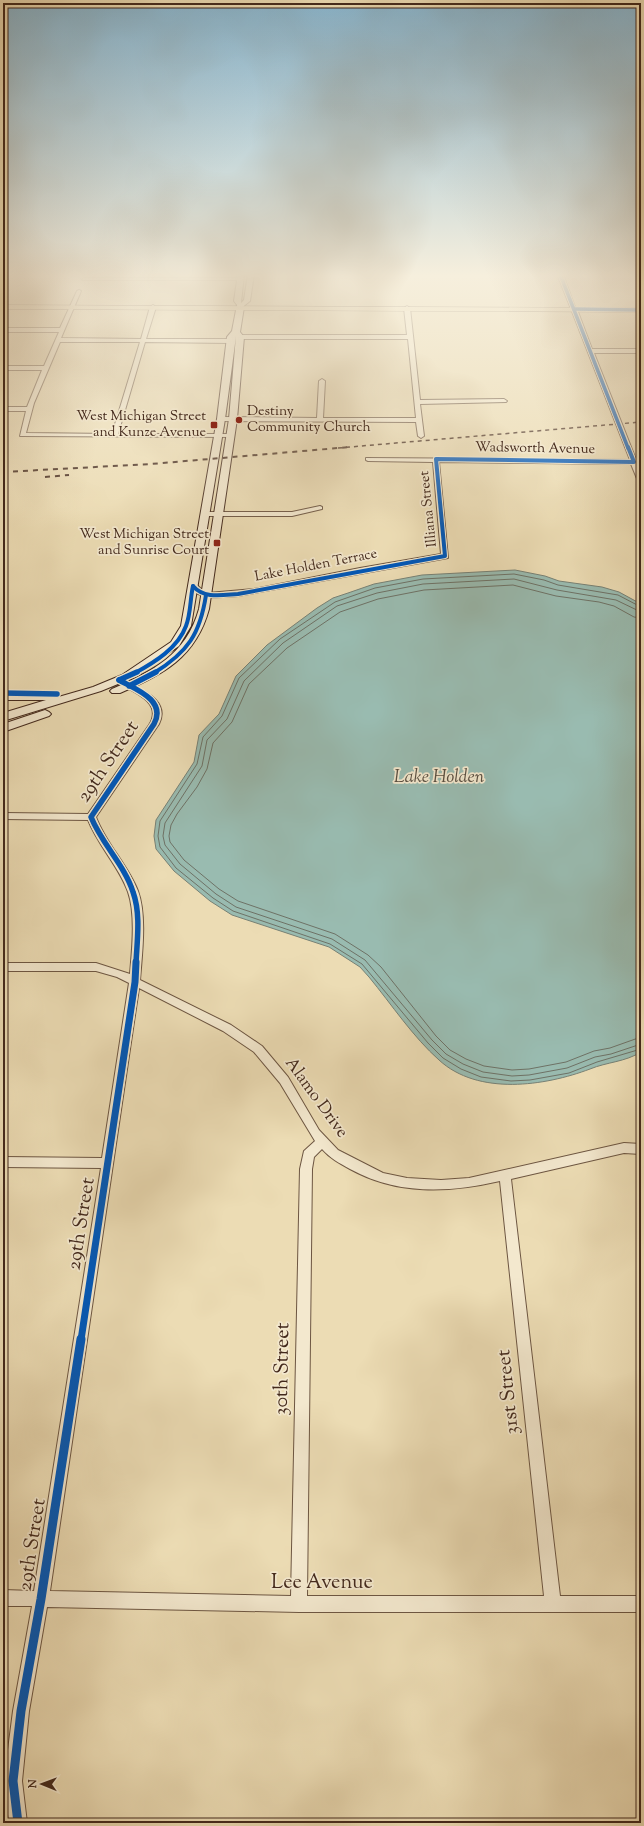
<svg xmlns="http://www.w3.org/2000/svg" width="644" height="1826" font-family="'Sorts Mill Goudy',serif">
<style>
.water{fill:#99bbb0;stroke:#778175}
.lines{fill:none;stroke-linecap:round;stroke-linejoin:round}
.shore{stroke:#6e7266;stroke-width:1}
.minor-casing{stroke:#6d5642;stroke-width:2}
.tertiary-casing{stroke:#6d5642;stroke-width:2}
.secondary-casing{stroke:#43291c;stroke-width:2}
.primary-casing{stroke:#43291c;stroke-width:1}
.minor{fill:#f3e8ce;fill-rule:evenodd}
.tertiary{fill:#f3e8ce;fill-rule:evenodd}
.secondary{fill:#f3e8ce;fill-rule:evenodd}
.primary{fill:#ecdcb4;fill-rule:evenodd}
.rail-far1{stroke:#43291c;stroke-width:1.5;stroke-dasharray:4 4;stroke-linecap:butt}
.rail{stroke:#43291c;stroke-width:2;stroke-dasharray:5 5;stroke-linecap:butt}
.cycleway-far4-casing{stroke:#f3e8ce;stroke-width:5}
.cycleway-far3-casing{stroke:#f3e8ce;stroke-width:6}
.cycleway-far2-casing{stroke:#f3e8ce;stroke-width:8}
.cycleway-far1-casing{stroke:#f3e8ce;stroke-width:10}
.cycleway-casing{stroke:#f3e8ce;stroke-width:12}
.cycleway-far4{stroke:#0057b8;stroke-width:3.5}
.cycleway-far3{stroke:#0057b8;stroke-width:4}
.cycleway-far2{stroke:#0057b8;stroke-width:5.5}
.cycleway-far1{stroke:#0057b8;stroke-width:7}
.cycleway{stroke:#0057b8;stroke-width:9}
.poi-dot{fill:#8f2418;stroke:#f3e8ce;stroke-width:1.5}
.labels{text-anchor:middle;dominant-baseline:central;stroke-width:3.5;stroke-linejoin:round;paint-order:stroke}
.far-poi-label{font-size:14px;fill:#43291c;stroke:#f3e8ce;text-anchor:end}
.far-street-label{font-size:14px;fill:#43291c;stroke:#f3e8ce}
.street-label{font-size:17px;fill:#43291c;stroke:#f3e8ce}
.water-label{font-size:18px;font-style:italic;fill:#584e41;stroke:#f3e8ce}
.near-street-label{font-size:20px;fill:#43291c;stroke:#f3e8ce}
</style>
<rect width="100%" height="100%" fill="#ecdcb4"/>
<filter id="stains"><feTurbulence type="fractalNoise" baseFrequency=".005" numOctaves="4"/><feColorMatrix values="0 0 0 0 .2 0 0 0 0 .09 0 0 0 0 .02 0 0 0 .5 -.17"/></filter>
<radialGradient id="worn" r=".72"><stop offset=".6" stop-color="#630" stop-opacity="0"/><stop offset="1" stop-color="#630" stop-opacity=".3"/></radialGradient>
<path class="water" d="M515 570 545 576 559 581 602 587 619 592 641 604V1052C625 1062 607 1062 590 1069 545 1086 478 1096 439 1060 413 1037 392 1005 369 977L360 967 329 947 232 915 210 901 174 871 156 849 154 836 156 820 194 762 199 735 219 714 236 676 267 645 317 608 333 598 348 593 374 584 422 575Z"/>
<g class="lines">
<g class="shore">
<polyline points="641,607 618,595 558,585 544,580 514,574 423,579 375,588 335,602 280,639 239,678 222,716 203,737 197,764 160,821 158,836 160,847 176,868 213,898 233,911 330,944 362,964 428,1043 443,1058 461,1069 481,1077 511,1081 530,1080 569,1073 597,1062 641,1049"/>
<polyline points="641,612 616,600 557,590 514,579 423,584 377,593 337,606 283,643 244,681 227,719 207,740 202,766 165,823 163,836 165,845 180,864 216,894 236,907 332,939 365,960 432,1040 446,1054 463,1064 483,1072 512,1076 529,1075 567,1068 595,1057 611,1054 641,1044"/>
<polyline points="641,618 634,617 614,606 599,602 556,596 513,585 424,590 378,599 340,612 287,648 249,684 232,722 213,743 207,769 197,787 177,814 171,825 169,836 170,842 184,860 219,889 238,901 335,934 368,955 381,967 436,1036 450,1050 466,1059 484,1066 512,1070 529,1069 566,1062 594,1051 610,1048 641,1037"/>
</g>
<defs>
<g id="minor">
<polygon points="84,278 240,278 242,279 240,280 82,280"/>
<path d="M79 290 81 291 61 338 141 339 150 307 153 305 156 307 146 339H231L234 341 231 343 145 342 118 434H231L234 436 233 437 20 436 26 411H3V407H27L42 370H3V366H44L59 332H3V328H60L77 291ZM60 342H140L112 434 26 433 34 403Z"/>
<polygon points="407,306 410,308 420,400 504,399 507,401 506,402 420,404 424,436 421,438 418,436 416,422 221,421 218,419 221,417 317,418 319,381 322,379 325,381 323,418 416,418 408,339 240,339 237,337 240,335 407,335 404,308"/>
<path d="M574 307 577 309 592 349H641V353H594L637 462 641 473V483L638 481 631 464 439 462 448 558 238 596C222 597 202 601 190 588V584H196L202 590 208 593 254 589 360 568 441 554 433 462 368 461 366 460V458L630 460 571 309Z"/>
<polygon points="320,506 322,507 322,509 292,516 205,516 202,514 205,512 292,512"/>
<path d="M116 678C122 677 128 682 133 685 149 693 169 704 159 724L96 817C106 844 128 865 138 891 147 915 142 954 140 980L231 1025 262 1046 288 1077 319 1130 338 1150 383 1173 407 1178 441 1180 469 1178 624 1143 641 1144V1154L624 1153 511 1179 560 1596H641V1612H299L47 1607 29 1711 22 1781 27 1823H9L4 1781 13 1711 32 1606H3V1590L34 1591 101 1168 3 1167V1157L102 1158 129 983 117 977 96 971H3V963H96L130 974C132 950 136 915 128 892 119 866 98 846 88 820L3 819V813L88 814 149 725C164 702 132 691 116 682ZM139 988 223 1031 254 1052 280 1083 315 1141 304 1151 300 1169 291 1596 50 1591ZM322 1149C330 1158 339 1163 350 1169 397 1195 448 1193 500 1181L544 1596H307L312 1169 314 1157Z"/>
</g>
<g id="tertiary">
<polygon points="238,274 244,274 241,303 244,300 248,274 254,274 250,301 240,309 234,301"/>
<polygon points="557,274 563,274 576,310 571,309"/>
</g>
<g id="secondary">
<path d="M237 305 244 307 240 332 244 337 237 419 209 609C196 657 163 675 120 693H112L110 691 112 689C153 671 186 655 199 609L229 419 236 336 225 419 191 626 179 646 130 679 101 691 3 721V713L46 700H3V694H50L54 695 55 698 93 687 122 675 171 642 181 626 217 419 227 337 232 331Z"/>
<polygon points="45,710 49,712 51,714 49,716 3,732 3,724"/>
</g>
<polygon id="primary" points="3,305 641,308 641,312 3,309"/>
</defs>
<use href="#minor" class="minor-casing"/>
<use href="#tertiary" class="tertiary-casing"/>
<use href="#secondary" class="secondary-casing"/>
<use href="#primary" class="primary-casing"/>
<use href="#minor" class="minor"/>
<use href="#tertiary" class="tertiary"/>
<use href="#secondary" class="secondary"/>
<use href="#primary" class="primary"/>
<polyline class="rail-far1" points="338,448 641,422"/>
<g class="rail">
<polyline points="3,472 151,464 350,447"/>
<polyline points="45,477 69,475"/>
</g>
<defs>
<g id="cycleway-far4">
<polyline points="560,274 628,448"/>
<polyline points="574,309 641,310"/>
</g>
<g id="cycleway-far3">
<path d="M193 586C204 599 222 595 238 594L445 556 436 459 634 462 628 447"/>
<path d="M135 673C155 662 178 648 186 626 191 613 190 599 193 586"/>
<path d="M154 673C188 652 200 634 206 595"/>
</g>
<g id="cycleway-far2">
<polyline points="119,680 137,672"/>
<path d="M119 680C135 689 167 700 154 724L91 817C102 844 125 866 133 892 141 914 137 941 136 963"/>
<polyline points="129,686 156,672"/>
<polyline points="3,693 57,694"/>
</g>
<polyline id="cycleway-far1" points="81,1340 135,982 136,962"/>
<polyline id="cycleway" points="18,1823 13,1781 21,1711 41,1599 81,1339"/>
</defs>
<use href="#cycleway-far4" class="cycleway-far4-casing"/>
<use href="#cycleway-far3" class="cycleway-far3-casing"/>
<use href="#cycleway-far2" class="cycleway-far2-casing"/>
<use href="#cycleway-far1" class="cycleway-far1-casing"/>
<use href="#cycleway" class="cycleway-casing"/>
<use href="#cycleway-far4" class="cycleway-far4"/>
<use href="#cycleway-far3" class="cycleway-far3"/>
<use href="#cycleway-far2" class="cycleway-far2"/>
<use href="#cycleway-far1" class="cycleway-far1"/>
<use href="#cycleway" class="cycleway"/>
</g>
<linearGradient id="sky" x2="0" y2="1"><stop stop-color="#88b7d2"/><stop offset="0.52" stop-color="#f6efdd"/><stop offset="1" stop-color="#f6efdd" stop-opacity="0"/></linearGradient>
<rect width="644" height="530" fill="url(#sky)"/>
<g class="poi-dot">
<circle cx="239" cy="420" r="4"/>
<rect x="210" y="421" width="8" height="8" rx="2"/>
<rect x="213" y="539" width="8" height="8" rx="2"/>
</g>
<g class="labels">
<g class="far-poi-label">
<text x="247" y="412" text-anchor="start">Destiny<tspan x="247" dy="16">Community Church</tspan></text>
<text x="206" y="417">West Michigan Street<tspan x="206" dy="16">and Kunze Avenue</tspan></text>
<text x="209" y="535">West Michigan Street<tspan x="209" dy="16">and Sunrise Court</tspan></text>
</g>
<g class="far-street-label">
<text transform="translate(535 449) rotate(1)">Wadsworth Avenue</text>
<text transform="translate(429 509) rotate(-96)">Illiana Street</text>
<text transform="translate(316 566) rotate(-11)">Lake Holden Terrace</text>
</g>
<g class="street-label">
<text transform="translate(316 1098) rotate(54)">Alamo Drive</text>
</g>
<g class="water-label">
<text x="439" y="778">Lake Holden</text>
</g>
<g class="near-street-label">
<text transform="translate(109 762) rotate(-56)">29th Street</text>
<text transform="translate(82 1224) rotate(-81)">29th Street</text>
<text transform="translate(283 1369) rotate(-89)">30th Street</text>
<text transform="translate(509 1392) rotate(-96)">31st Street</text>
<text transform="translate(33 1545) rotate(-81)">29th Street</text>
<text x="322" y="1583">Lee Avenue</text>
</g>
</g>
<rect width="644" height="1826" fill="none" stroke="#ecdcb4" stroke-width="16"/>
<rect x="4" y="4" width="636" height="1818" fill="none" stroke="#43291c" stroke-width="2"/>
<rect x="8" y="8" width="628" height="1810" fill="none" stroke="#43291c"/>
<g transform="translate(42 1784) rotate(271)" stroke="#f3e8ce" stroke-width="3" paint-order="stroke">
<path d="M0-3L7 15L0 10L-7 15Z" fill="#43291c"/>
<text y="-6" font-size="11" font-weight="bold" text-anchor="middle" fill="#43291c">N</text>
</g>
<rect width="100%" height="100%" filter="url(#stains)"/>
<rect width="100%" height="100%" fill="url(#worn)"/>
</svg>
